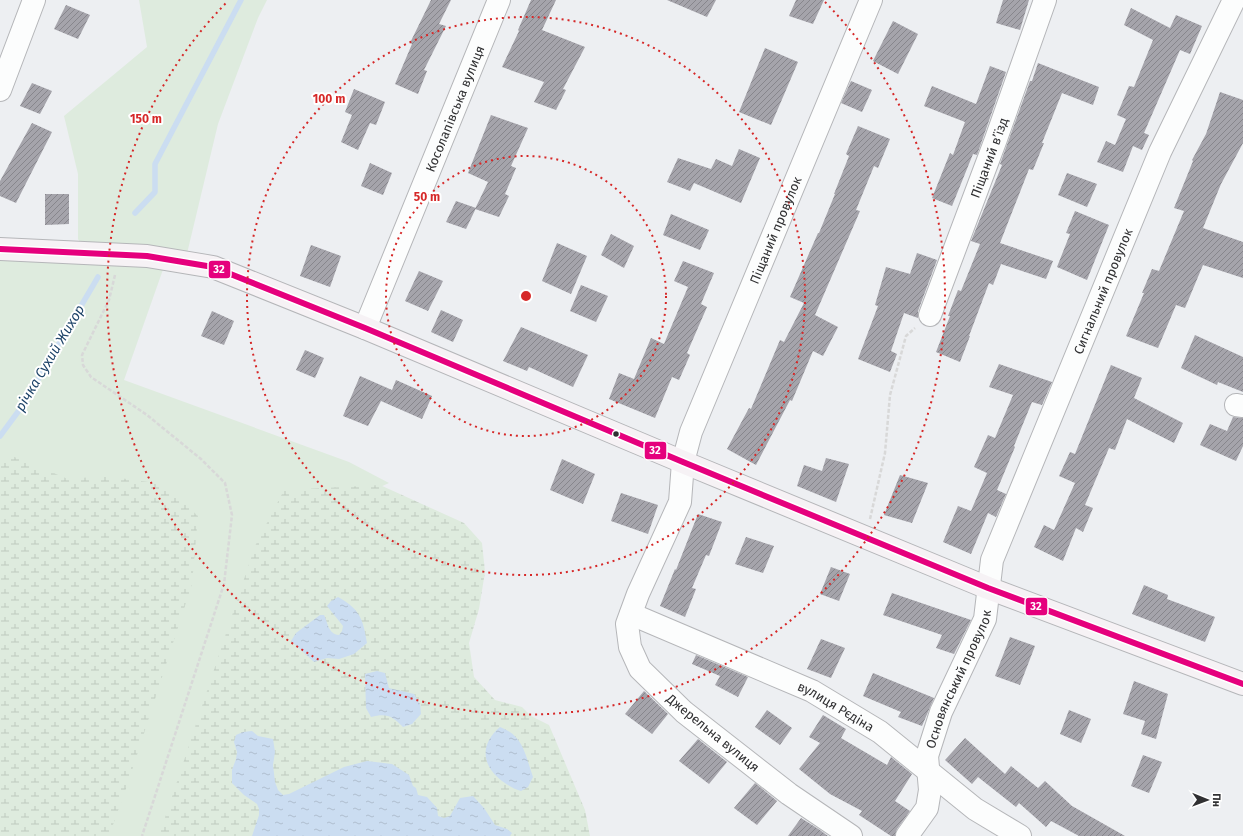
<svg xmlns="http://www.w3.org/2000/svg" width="1243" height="836" font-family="'Fira Sans',sans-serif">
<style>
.grass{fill:#deebde}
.wetland{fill:url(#wetland-marsh)}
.water{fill:url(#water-ripples)}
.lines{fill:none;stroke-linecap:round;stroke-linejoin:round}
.stream{stroke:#cbddf1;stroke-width:5.5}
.building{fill:url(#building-hatch)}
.minor-casing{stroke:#b5b6b9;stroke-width:24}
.secondary-casing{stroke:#b5b6b9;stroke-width:24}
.path{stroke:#d8d8d8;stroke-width:2.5;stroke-dasharray:4 2;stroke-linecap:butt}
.minor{stroke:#fcfdfd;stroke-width:22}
.secondary{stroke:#f6f2f5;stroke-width:22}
.bus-1-casing{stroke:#fff;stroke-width:9}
.bus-1{stroke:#e5007d;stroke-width:6}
.ring{fill:none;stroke:#d62828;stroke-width:2;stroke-dasharray:2 4}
.bus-dot{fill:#303032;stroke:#fff;stroke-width:1.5}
.labels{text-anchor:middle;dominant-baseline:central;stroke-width:4;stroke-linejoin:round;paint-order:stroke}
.street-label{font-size:13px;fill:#303032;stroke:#fff}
.water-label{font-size:14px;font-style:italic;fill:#1e4469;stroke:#fff}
.centre{fill:#d62828;stroke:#fff;stroke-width:2}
.ring-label{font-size:12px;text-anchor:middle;font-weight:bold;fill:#d62828;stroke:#fff;stroke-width:4;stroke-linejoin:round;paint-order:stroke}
.line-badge{stroke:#fff;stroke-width:1.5}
.badge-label{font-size:11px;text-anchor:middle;font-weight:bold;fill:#fff}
</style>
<defs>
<pattern id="wetland-marsh" width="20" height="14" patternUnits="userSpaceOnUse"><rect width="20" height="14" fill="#deebde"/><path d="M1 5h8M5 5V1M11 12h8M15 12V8" fill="none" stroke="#bfcabf"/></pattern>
<pattern id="water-ripples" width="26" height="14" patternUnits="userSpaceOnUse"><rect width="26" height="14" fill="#cbddf1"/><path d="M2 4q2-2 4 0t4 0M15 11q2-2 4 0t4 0" fill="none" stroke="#afbecf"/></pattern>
<pattern id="building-hatch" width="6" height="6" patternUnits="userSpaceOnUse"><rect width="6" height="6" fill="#a5a4ab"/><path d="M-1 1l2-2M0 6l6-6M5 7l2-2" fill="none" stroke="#87868c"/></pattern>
</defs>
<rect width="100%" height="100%" fill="#edeff2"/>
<polygon class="grass" points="139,0 267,0 258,18 218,124 185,262 166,261 124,380 349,462 389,483 274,535 186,836 101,836 68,480 0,462 0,253 83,248 78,239 78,174 64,116 147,47"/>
<g class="wetland">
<polygon points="12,456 68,479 105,476 163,484 198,516 192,584 128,783 109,836 0,836 0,457"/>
<polygon points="380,485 464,523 482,543 485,572 479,609 469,643 474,677 495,700 522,707 531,716 549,725 585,810 590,836 159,836 255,546 284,490"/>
</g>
<g class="water">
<path d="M338 597C360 609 363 619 367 643L354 654 339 659 327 658 314 662 291 641 296 633 320 615H324C328 623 328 634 339 635L342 631 343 626 327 606 331 601Z"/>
<path d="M377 671 385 673 389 688 414 694 420 704 421 714 412 724 403 727C392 716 387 713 371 717L366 708 365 674Z"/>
<path d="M500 727C524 736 525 755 533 777L528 787 521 791C513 789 508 785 502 781 481 765 480 744 500 727Z"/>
<polygon points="252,731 258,736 273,739 275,752 273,765 275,782 278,790 283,795 289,794 344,767 367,761 392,764 409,775 413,786 416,788 418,795 427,797 437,808 438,816 444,818 450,816 460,798 473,796 484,808 495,825 507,829 512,833 510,836 252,836 259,815 259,809 257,804 244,795 232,783 232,770 236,759 237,752 234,742 236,735 243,732"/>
</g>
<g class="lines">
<g class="stream">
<polyline points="135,213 155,192 155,164 241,0"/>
<polyline points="0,436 23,405 98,277"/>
</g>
</g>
<g class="building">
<polygon points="431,0 451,0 439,24 446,26 424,70 427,71 418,94 395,84 412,44 410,43"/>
<polygon points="531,0 556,0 542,30 585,47 563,89 566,90 556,110 534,102 544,82 502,67 519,31 518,30"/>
<polygon points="667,0 716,0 707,17"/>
<polygon points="796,0 824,0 813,24 789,16"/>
<polygon points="1003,0 1029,0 1020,30 996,23"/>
<polygon points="66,5 90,15 78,39 54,29"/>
<polygon points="1131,8 1170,28 1176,15 1202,26 1190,54 1180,50 1144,133 1149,135 1142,150 1133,146 1123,172 1097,162 1106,141 1115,145 1126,119 1117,115 1129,86 1134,87 1153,40 1124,25"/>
<polygon points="893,21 918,34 898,74 873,61"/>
<polygon points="765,48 798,62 771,125 739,112"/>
<polygon points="1038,63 1099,87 1093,105 1062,93 1042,143 1044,143 1033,170 1029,169 1000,243 1053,261 1046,279 1001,264 993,285 989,283 969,336 970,336 960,362 936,352 950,316 948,316 958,290 961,291 980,244 971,241 1002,165 1000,164 1030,81 1032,81"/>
<polygon points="990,66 1006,72 977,155 973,154 952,206 932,198 950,153 953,155 965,122 924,106 932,86 976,104"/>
<polygon points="851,81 872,90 862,112 841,103"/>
<polygon points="32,83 52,91 40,114 20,106"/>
<polygon points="354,89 385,102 376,125 370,123 358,150 341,142 352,115 345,112"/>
<polygon points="1220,92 1243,100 1243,143 1221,184 1203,228 1243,242 1243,278 1203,265 1185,308 1176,305 1158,348 1126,336 1144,293 1142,293 1152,269 1159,271 1184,211 1174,208 1193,161 1192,160 1206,134"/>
<polygon points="491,115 528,128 511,166 516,168 505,194 509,196 499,217 475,209 488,182 468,173"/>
<polygon points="32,123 52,132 16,203 0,196 0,181"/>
<polygon points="858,126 890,139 878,168 874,166 856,210 860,211 815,315 838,327 823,356 813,351 792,401 790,400 756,465 727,449 749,408 751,409 780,340 784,342 804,303 790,297 818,233 819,233 835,194 834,194 849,156 846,154"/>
<polygon points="739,149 760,158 741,203 694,183 690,191 667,182 678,158 711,169 716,159 732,166"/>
<polygon points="370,163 392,173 383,195 361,186"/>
<polygon points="1067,173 1097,184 1087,207 1058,195"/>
<polygon points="45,194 69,194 69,224 45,225"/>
<polygon points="456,201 476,208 466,229 446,222"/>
<polygon points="1075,211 1109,225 1087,280 1057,267 1070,234 1066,233"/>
<polygon points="671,214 709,230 700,250 663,235"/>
<polygon points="611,234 634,246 624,268 601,255"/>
<polygon points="557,243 587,256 571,294 542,281"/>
<polygon points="311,245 341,256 330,287 300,276"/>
<polygon points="917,253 937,260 918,311 918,318 904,313 891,351 897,354 890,372 858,359 878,306 875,305 886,267 910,274"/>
<polygon points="683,261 714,273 701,304 707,307 687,353 690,355 679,380 672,377 655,418 609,399 619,373 634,379 651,338 664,344 688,287 674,281"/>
<polygon points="419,271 443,281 428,311 405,301"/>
<polygon points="581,285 608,296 596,322 570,311"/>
<polygon points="441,310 463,320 453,342 431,332"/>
<polygon points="212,311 234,321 224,345 201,336"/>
<polygon points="521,327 588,355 573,387 529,367 527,371 503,361"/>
<polygon points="1195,335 1243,357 1243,392 1218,382 1217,385 1181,368"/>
<polygon points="305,350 324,358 315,378 296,370"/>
<polygon points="999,364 1052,382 1042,405 1032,402 1014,446 1015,447 997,490 1006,494 996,517 988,513 971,554 943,542 958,506 971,511 987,473 974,467 988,435 995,438 1013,395 989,387"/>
<polygon points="1111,365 1142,378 1134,398 1183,423 1174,443 1127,419 1115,450 1109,448 1085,505 1093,508 1083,532 1076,528 1063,561 1034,547 1044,525 1054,530 1075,483 1059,476 1070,452 1075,454"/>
<polygon points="360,376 392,390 396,380 432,396 422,419 381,401 368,426 343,416"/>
<polygon points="1233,417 1243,418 1243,446 1236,461 1200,445 1210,424 1227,431"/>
<polygon points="826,458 849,464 836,502 797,486 804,465 822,471"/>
<polygon points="562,459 595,474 583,504 550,490"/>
<polygon points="900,475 928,483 912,523 884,515"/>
<polygon points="621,493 658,505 648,534 611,521"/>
<polygon points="698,514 722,522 709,556 706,555 692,588 696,589 685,617 660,606 675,569 676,570"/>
<polygon points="746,537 774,546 763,573 735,564"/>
<polygon points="831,567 850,574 839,601 820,594"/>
<polygon points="1144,585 1168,595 1167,599 1215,617 1205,642 1132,614"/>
<polygon points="892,593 971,620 954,654 936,648 942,635 883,615"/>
<polygon points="1010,637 1035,646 1020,685 995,676"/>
<polygon points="821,639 845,648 831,678 807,669"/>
<polygon points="696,655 748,677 738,697 715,685 720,676 692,664"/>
<polygon points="873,673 934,698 922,726 898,717 901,712 863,696"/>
<polygon points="1134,681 1168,694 1156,739 1141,734 1145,721 1123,714"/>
<polygon points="644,691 668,714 652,734 625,714"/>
<polygon points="767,710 792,728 780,745 755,727"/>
<polygon points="1069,710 1091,719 1081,743 1060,734"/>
<polygon points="823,715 846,729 841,738 887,765 891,757 912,774 895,801 910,811 897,829 895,836 891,836 859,815 862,811 830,794 799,769 820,743 809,737"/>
<polygon points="965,738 1005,774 1011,766 1038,788 1045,781 1072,806 1125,836 1079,836 1051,821 1046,827 1019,803 1016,807 978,777 972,784 945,760"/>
<polygon points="698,739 727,762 709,784 679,761"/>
<polygon points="1143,755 1162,762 1149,793 1131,786"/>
<polygon points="755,783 777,801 757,825 734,808"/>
<polygon points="801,818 820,830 828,836 788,836"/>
</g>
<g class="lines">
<defs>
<g id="minor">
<polyline points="0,90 34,0"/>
<path id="s1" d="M930 315 996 139 1045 0"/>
<path id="s2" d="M365 328 499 0"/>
<polyline points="1236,405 1243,406"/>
<path id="s3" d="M631 614 812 691 880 732 975 809 1020 836"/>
<path id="s4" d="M851 836 789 794 684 712 640 669 630 647 627 624 638 594 680 502 683 462 691 432 871 0"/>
<path id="s5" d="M907 836 927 808 930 790 927 756 941 712 985 619 992 560 1160 152 1234 0"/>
</g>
<polyline id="secondary" points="0,249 147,256 213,267 365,328 683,462 988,588 1243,684"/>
</defs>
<use href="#minor" class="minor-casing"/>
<use href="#secondary" class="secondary-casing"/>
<g class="path">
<polyline points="115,275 109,300 82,355 83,365 91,377 147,415 201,459 225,483 232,515 224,584 142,836"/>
<polyline points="870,519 885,453 890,395 906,336 915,328"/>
</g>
<use href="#minor" class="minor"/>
<use href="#secondary" class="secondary"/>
<defs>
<polyline id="bus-1" points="0,249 147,256 213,267 365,328 683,462 988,588 1243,684"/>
</defs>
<use href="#bus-1" class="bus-1-casing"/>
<use href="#bus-1" class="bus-1"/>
</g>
<g class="ring">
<circle cx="526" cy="296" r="140"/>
<circle cx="526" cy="296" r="279"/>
<path d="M825 2A419 419 0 1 1 227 2"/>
</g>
<circle class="bus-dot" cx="616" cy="434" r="3.5"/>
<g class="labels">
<g class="street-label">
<text stroke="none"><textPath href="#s2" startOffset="237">Косолапівська вулиця</textPath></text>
<text stroke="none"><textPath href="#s1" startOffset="168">Піщаний в’їзд</textPath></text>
<text stroke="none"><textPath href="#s4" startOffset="740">Піщаний провулок</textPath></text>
<text stroke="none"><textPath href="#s5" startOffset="586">Сигнальний провулок</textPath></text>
<text stroke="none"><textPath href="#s5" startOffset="170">Основянський провулок</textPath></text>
<text stroke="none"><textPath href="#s3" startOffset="225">вулиця Рєдіна</textPath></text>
<text transform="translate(713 733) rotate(39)">Джерельна вулиця</text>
</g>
<g class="water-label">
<text transform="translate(50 358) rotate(-59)">річка Сухий Жихор</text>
</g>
</g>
<circle cx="526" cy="296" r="6" class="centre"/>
<g class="ring-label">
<text x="329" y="103">100 m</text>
<text x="146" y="123">150 m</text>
<text x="427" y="201">50 m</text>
</g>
<g class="line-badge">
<rect x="208" y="260" width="23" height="19" rx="4" fill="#e5007d"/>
<rect x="644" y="441" width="23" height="19" rx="4" fill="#e5007d"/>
<rect x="1025" y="597" width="23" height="19" rx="4" fill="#e5007d"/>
</g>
<g class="badge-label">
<text x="219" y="273">32</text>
<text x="655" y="454">32</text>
<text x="1036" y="610">32</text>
</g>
<g transform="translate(1207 800) rotate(91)" stroke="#ffffff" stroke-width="3" paint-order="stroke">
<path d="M0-3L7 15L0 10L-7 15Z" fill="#303032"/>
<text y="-6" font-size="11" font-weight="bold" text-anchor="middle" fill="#303032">Пн</text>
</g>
</svg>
